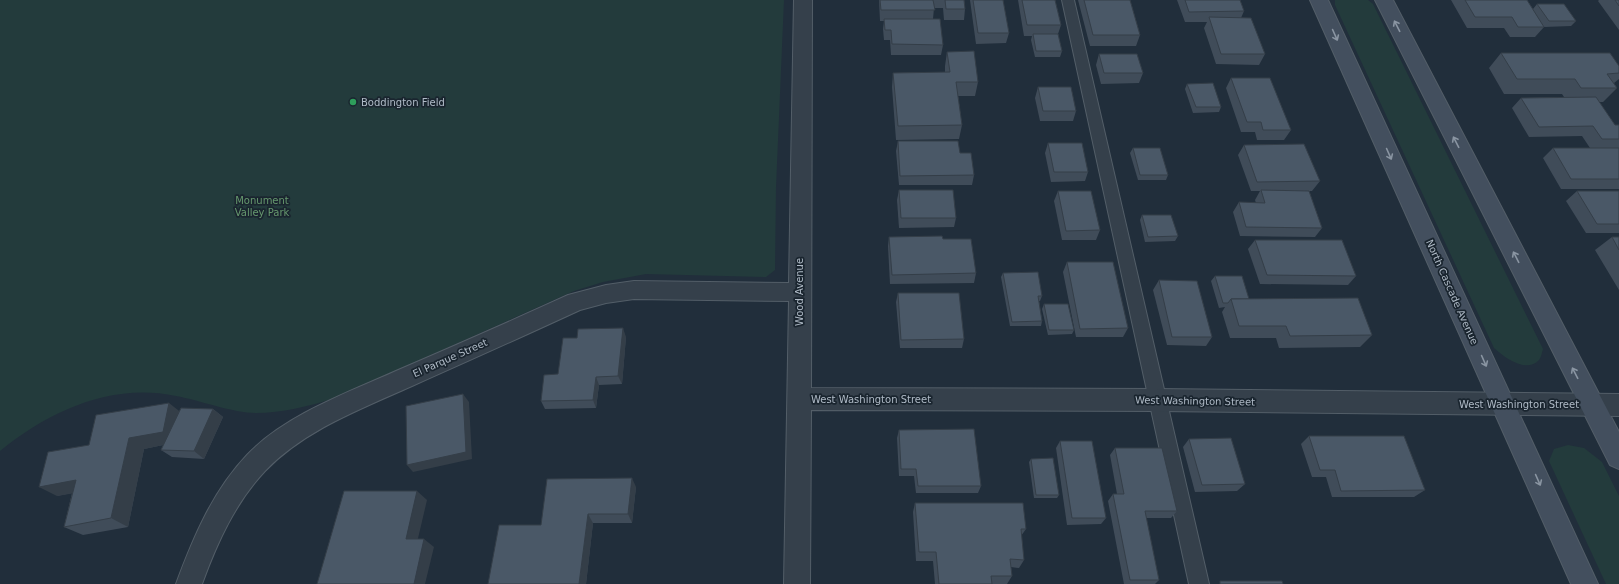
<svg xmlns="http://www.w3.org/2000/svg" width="1619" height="584" font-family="'DejaVu Sans',sans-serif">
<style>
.green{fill:#233b3c}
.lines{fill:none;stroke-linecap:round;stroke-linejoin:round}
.service-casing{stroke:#535e68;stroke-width:2}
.minor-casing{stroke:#535e68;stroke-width:2}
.secondary-casing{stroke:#535e68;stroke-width:2}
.service{fill:#35404b;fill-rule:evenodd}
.minor{fill:#35404b;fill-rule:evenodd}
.secondary{fill:#434f5e;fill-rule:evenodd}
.wall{fill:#404c59}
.shaded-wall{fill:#343e48}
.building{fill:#4a5867;stroke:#343e48}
.oneway{stroke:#8a95a2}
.leisure-dot{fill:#2e9e5b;stroke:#1a252f;stroke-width:1.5}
.labels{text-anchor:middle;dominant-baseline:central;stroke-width:3.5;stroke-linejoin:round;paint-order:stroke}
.poi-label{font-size:10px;fill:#b0bbc7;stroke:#1a252f;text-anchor:start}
.park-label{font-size:10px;fill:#66986e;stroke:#1a252f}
.street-label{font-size:10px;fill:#b0bbc7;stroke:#1a252f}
</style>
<rect width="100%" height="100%" fill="#212e3b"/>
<g class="green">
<path d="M0 0H784L776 187 775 270 766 277 646 274 603 282 574 291 333 399C308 406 282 413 256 413 233 413 199 400 176 396 112 382 49 411 0 451Z"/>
<path d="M1335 0H1368L1373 4 1543 349C1542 352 1541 358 1539 360 1526 374 1504 357 1494 348L1335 5Z"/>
<polygon points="1568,445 1584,448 1602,462 1619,496 1619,584 1606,584 1549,461 1554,449"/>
</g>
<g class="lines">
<defs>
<polygon id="service" points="1062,0 1074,0 1209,584 1189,584"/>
<path id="minor" d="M794 0H812L811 388 1157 389 1619 394V416L1157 411 811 410 810 584H784L789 301 634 299 606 303 580 310C524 336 468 361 412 386 361 409 304 430 265 471 235 503 217 543 202 584H176C193 538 212 492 247 455 285 415 347 393 396 371 454 346 511 321 568 295L606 285 634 281 789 283Z"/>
<g id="secondary">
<polygon points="1310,0 1328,0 1598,584 1571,584"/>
<polygon points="1375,0 1393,0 1619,432 1619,469 1610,465"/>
</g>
</defs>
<use href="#service" class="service-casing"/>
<use href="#minor" class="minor-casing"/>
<use href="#secondary" class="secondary-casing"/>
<use href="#service" class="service"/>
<use href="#minor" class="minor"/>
<use href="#secondary" class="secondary"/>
</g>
<g class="wall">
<polygon points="879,0 964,0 965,9 964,20 944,20 943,8 934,8 933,19 943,45 941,55 891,55 890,40 884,40 883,29 884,21 880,21"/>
<polygon points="970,0 1003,0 1009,33 1006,43 976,44"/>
<polygon points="1018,0 1055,0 1061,25 1058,34 1062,51 1060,57 1035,57 1031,40 1032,36 1024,36"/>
<polygon points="1078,0 1130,0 1140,35 1136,46 1090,46"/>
<polygon points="1177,0 1240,0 1244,11 1241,18 1265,54 1259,65 1216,64 1204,28 1207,22 1185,22"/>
<polygon points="1451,0 1527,0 1533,9 1537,4 1576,21 1571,26 1544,27 1540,20 1544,27 1535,37 1510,37 1504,28 1467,28"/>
<polygon points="1599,0 1619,0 1619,30 1598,1"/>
<polygon points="947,52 978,82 975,96 958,96 962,125 959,139 896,140 892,87 893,73 945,72 945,66"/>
<polygon points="1501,53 1619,66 1619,79 1614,83 1617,88 1603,102 1599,102 1615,125 1619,125 1619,189 1561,189 1543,158 1553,148 1590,148 1582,136 1529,137 1512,108 1521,98 1564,97 1562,94 1504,94 1489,68"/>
<polygon points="1099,54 1143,73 1139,83 1101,84 1096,65"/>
<polygon points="1231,78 1291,130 1284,140 1257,140 1255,132 1241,132 1226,88"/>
<polygon points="1187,84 1221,107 1219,112 1193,113 1185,89"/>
<polygon points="1038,87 1076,111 1073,121 1040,121 1035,98"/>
<polygon points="898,141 974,175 972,185 899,185 896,151"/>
<polygon points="1048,143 1088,172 1085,181 1051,182 1045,153"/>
<polygon points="1244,145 1320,181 1312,191 1309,191 1322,228 1315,237 1240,236 1233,212 1239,202 1256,203 1255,200 1260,191 1251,191 1238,155"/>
<polygon points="1133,148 1168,175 1166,180 1138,180 1130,153"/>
<polygon points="899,190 956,218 954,227 899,228 897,200"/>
<polygon points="1058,191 1100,230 1096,240 1062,240 1054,201"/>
<polygon points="1577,191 1619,191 1619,233 1586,233 1566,201"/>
<polygon points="1142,215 1178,236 1175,241 1145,242 1140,220"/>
<polygon points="889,237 943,239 976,273 974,283 890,284 888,246"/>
<polygon points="1612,237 1619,237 1619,290 1595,250"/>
<polygon points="1255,240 1356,276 1348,285 1260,284 1248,249"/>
<polygon points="1067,262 1128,328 1123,337 1076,337 1063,272"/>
<polygon points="1003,273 1042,296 1040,301 1039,301 1042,321 1041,326 1010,326 1001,277"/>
<polygon points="1215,276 1249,299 1372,335 1360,347 1279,348 1276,338 1230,338 1222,312 1225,307 1219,308 1211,281"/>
<polygon points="1159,280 1212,337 1206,346 1167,345 1153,290"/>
<polygon points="898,293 964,339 962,348 900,348 896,302"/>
<polygon points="1044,304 1074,330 1072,334 1048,335 1042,309"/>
<polygon points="626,337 622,384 599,385 596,408 545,409 541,401"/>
<polygon points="213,409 223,417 204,459 172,457 161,450 163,445 144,449 128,527 83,535 64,527 72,493 57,496 89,445 179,411"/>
<polygon points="899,430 981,486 978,493 916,493 914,476 899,476 897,438"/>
<polygon points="1309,436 1425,490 1414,497 1332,497 1326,477 1312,477 1301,444"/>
<polygon points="1189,439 1245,484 1237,491 1195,492 1183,447"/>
<polygon points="1060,441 1106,518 1101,524 1067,525 1056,448"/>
<polygon points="1115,448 1177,511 1171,518 1146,518 1159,580 1155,584 1124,584 1108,501 1113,494 1117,494 1110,455"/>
<polygon points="1031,459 1059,495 1057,498 1034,498 1029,462"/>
<polygon points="636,487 632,523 593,523 586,584 488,584 541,525"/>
<polygon points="915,503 1026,529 1021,536 1024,560 1019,568 1011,567 1012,576 1007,584 935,584 933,561 916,561 913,512"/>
</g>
<g class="shaded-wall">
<polygon points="623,328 626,337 622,384 618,376"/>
<polygon points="596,377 599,385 596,408 593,400"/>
<polygon points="463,394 469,402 472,459 413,472 407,465"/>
<polygon points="169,403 183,414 178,442 144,449 128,527 111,518 129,438"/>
<polygon points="213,409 223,417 204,459 194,451"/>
<polygon points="632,478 636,487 632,523 628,514"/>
<polygon points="76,480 93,490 57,496 39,487"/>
<polygon points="417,491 427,500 416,547 406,539"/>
<polygon points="588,514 593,523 586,584 579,584"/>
<polygon points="424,539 434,547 425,584 414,584"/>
</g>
<g class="building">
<polygon points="880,0 933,0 935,10 881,10"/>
<polygon points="945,0 964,0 965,9 946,9"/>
<polygon points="973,0 1003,0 1009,33 978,33"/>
<polygon points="1022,0 1055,0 1061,25 1027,25"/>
<polygon points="1084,0 1130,0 1140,35 1093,35"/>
<polygon points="1185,0 1240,0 1244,11 1189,12"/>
<polygon points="1465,0 1527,0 1544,27 1518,27 1512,17 1475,17"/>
<polygon points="1615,0 1619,0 1619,6"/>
<polygon points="1537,4 1564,4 1576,21 1549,21"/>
<polygon points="1209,17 1251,18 1265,54 1221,54"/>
<polygon points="884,19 940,19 943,45 892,44 891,30 885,30"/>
<polygon points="1033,34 1058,34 1062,51 1036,51"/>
<polygon points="974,51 978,82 956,82 962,125 898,126 893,73 950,72 947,52"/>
<polygon points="1501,53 1610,53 1619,66 1619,73 1607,74 1617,88 1581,88 1575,79 1517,79"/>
<polygon points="1099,54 1137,54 1143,73 1104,73"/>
<polygon points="1231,78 1270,78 1291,130 1263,130 1261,122 1247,122"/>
<polygon points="1213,83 1221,107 1196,107 1187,84"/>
<polygon points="1038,87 1071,87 1076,111 1043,111"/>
<polygon points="1596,97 1615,125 1619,125 1619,139 1602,139 1593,126 1539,127 1521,98"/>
<polygon points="898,141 958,141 960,153 971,153 974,175 900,176"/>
<polygon points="1048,143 1082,143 1088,172 1054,172"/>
<polygon points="1304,144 1320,181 1257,182 1244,145"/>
<polygon points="1133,148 1160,148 1168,175 1140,175"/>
<polygon points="1553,148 1619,148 1619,179 1571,179"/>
<polygon points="899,190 953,190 956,218 901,218"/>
<polygon points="1261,190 1309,191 1322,228 1246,227 1239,202 1265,203"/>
<polygon points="1058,191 1091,191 1100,230 1066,231"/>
<polygon points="1577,191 1619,191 1619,224 1597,224"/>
<polygon points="1142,215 1171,215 1178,236 1148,237"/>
<polygon points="942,236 943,239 971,239 976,273 892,275 889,237"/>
<polygon points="1612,237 1619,237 1619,250"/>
<polygon points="1255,240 1342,240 1356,276 1267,275"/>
<polygon points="1067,262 1113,262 1128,328 1080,329"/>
<polygon points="1038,272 1042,296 1038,296 1042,321 1012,322 1003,273"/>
<polygon points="1215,276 1242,276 1249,299 1231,299 1228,303 1223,303"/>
<polygon points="1159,280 1197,281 1212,337 1172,337"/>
<polygon points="898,293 959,293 964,339 901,340"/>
<polygon points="1358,298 1372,335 1290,336 1286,326 1239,326 1231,299"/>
<polygon points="1044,304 1068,304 1074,330 1049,330"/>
<polygon points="623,328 618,376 596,377 593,400 541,401 544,375 558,374 563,338 577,338 578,329"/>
<polygon points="463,394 466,452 407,465 406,406"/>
<polygon points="169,403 163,432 129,438 111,518 64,527 76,480 39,487 48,452 89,445 96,415"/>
<polygon points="181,408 213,409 194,451 161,450"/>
<polygon points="974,429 981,486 918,486 916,469 901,469 899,430"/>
<polygon points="1309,436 1404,436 1425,490 1341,491 1335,470 1320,470"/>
<polygon points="1231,438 1245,484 1202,485 1189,439"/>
<polygon points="1060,441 1092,441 1106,518 1072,518"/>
<polygon points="1115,448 1162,448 1177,511 1145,511 1159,580 1130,580 1113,494 1124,494"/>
<polygon points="1053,458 1059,495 1036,495 1031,459"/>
<polygon points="632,478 628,514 588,514 579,584 488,584 499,525 541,525 547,479"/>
<polygon points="344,491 417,491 406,539 424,539 414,584 317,584"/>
<polygon points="915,503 1023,503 1026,529 1021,529 1024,560 1010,559 1012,576 991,576 992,584 939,584 936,552 919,552"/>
<polygon points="1220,581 1282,581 1283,584 1220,584"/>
</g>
<defs><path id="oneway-shaft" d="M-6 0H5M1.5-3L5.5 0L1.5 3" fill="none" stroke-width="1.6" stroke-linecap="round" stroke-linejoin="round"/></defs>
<g class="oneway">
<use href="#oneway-shaft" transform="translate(1397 26) rotate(-117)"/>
<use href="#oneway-shaft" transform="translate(1335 35) rotate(66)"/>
<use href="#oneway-shaft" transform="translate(1456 142) rotate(-117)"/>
<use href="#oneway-shaft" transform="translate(1389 154) rotate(66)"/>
<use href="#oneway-shaft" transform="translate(1516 257) rotate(-117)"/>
<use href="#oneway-shaft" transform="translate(1484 361) rotate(66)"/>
<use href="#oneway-shaft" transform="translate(1575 373) rotate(-117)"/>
<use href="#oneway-shaft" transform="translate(1538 480) rotate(66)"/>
</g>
<circle class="leisure-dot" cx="353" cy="102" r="4"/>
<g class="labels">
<g class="poi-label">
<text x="361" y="102">Boddington Field</text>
</g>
<g class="park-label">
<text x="262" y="200">Monument<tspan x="262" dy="12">Valley Park</tspan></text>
</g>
<g class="street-label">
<text transform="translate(799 292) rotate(-90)">Wood Avenue</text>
<text transform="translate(1452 292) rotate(66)">North Cascade Avenue</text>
<text transform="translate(450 358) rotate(-24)">El Parque Street</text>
<text x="871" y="399">West Washington Street</text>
<text transform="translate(1195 401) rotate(1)">West Washington Street</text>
<text x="1519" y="404">West Washington Street</text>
</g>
</g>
</svg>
